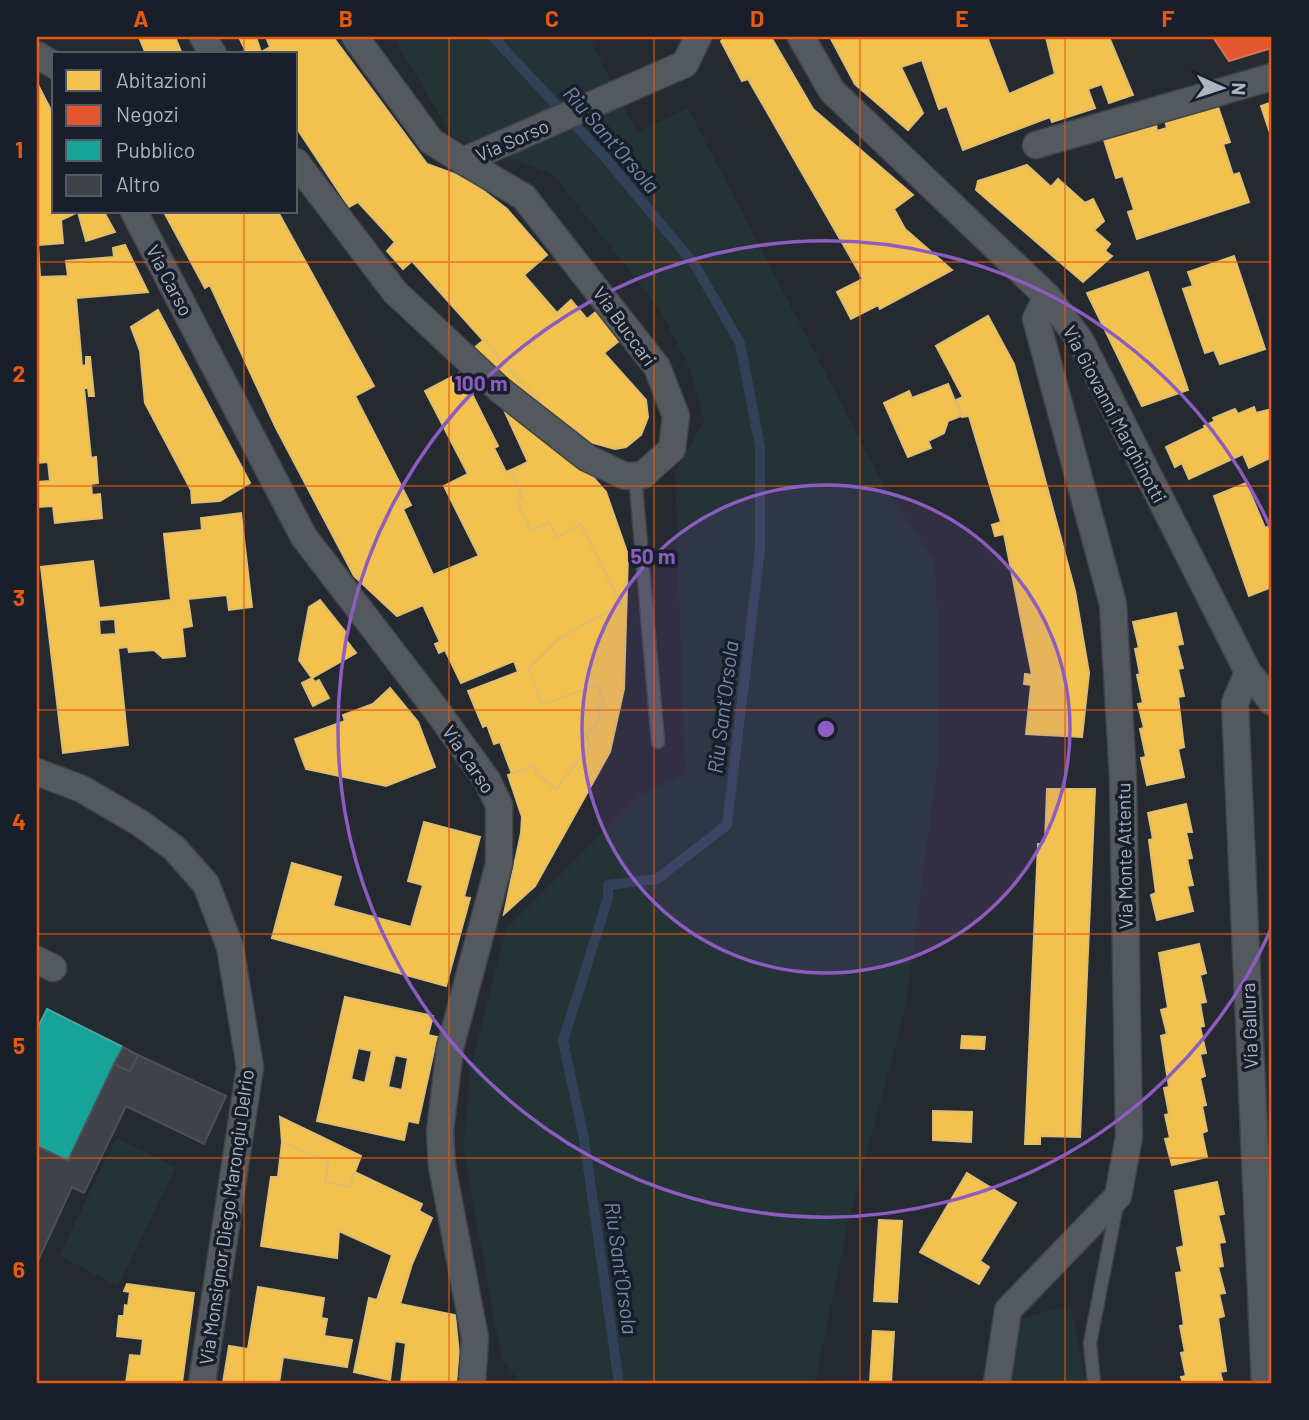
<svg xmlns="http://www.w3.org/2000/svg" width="1309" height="1420" font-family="Barlow,sans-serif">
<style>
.green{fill:#233336}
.homes{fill:#f2c14e;stroke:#ddbd71;stroke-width:2;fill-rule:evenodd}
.shops{fill:#e4572e;stroke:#d4735b;stroke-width:2}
.public{fill:#17a398;stroke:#44a8a5;stroke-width:2}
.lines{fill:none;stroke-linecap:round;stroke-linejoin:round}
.stream{stroke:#334158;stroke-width:10}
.building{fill:#3f4349;stroke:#4c5158;stroke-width:2}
.lane-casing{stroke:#404449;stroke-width:15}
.street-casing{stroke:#404449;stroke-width:29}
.lane{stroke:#54585f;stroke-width:12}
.street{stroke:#54585f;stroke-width:26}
.grid{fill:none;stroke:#e8590c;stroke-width:2;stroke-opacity:0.55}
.ring{fill:none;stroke:#8c5cc0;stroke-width:3.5}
.labels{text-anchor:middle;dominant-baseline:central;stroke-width:7;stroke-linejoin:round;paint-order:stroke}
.street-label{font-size:19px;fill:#adb5c3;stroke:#191f2a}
.water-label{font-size:21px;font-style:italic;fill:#768aaa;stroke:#191f2a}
.centre{fill:#8c5cc0;stroke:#191f2a;stroke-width:3.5}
.ring-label{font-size:21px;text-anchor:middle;font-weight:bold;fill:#8c5cc0;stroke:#191f2a;stroke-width:7;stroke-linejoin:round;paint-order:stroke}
.neatline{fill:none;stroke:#e8590c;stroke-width:2.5}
.grid-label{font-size:23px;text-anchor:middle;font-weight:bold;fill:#e8590c}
</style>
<rect width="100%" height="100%" fill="#252930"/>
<g class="green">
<polygon points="393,37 589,37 637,132 688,108 884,486 935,562 939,661 938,761 905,1010 847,1228 815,1383 520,1383 501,1357 463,1147 470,1071 506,929 640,795 685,774 675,472 704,421 690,369 660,310 554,175 452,136"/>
<polygon points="116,1138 176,1167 118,1286 59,1256"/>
<polygon points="1070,1304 1086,1383 1011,1383 1016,1321"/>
</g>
<g class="homes">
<polygon points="139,37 175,37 182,54 146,54"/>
<polygon points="239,37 256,37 261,52 270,47 266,37 333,37 427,164 468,179 507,209 547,255 524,275 557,313 571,300 587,319 597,311 620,340 604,353 646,400 648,417 641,435 626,447 615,449 590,442 575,430 569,436 412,261 403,269 387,251 395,242 358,202 349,207 296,127 296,54 247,54"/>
<polygon points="724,37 771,37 813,109 913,195 894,209 905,229 952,270 880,309 878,305 851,319 837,292 863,279 748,79 742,81 721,41"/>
<polygon points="830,37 987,37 1009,94 1055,74 1046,37 1109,37 1133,95 1109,103 1102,84 1088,89 1095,108 1052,122 1050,117 963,150 947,106 939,109 922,60 901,67 923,113 908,130 855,84"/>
<polygon points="37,83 54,116 54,212 104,212 115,232 86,241 78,212 61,220 63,243 38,245 40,277 68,276 66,261 114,257 113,248 125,245 148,292 76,298 82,366 86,365 86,357 90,357 94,396 89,396 88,388 84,388 91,458 96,457 98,483 91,484 92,495 100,494 102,518 55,523 53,506 37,507 37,482 50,481 48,462 37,463"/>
<polygon points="1272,102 1272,139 1261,106"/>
<polygon points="1217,104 1230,142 1223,144 1233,175 1239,173 1249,202 1137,239 1128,212 1134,210 1123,176 1116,178 1104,140 1156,124 1157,131 1167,128 1165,121"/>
<polygon points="1027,165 1051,187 1058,179 1085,203 1093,199 1104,221 1094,230 1110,244 1105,251 1112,256 1083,282 976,190 978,181"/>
<polygon points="164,212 278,212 374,386 355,396 411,505 403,509 433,575 479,556 444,486 468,474 425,391 461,372 498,446 494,448 506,472 511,470 522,497 517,500 531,531 549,522 557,537 581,524 621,604 558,639 529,668 542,705 597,684 605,705 596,709 600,717 595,728 585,732 590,746 556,789 537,774 534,765 512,774 500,742 494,744 487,725 483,727 468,691 518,672 514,661 461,683 445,650 439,653 435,644 440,642 423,605 397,616 354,576 275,426 210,285 205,288"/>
<polygon points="1234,256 1265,349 1220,364 1214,350 1205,353 1183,289 1193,286 1188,272"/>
<polygon points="1148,272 1188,390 1142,406 1087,293"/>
<polygon points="158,310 250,483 220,501 192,503 191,490 145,403 140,351 131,327"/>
<polygon points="988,316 1014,364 1075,591 1089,673 1082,737 1026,734 1031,685 1024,684 1025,674 1032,675 1004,534 995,536 992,525 1001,522 969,416 962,417 956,400 963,397 936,346"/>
<polygon points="484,340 569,436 474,348"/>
<polygon points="948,384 961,416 948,421 944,433 928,441 931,448 908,457 884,403 909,391 912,398"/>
<polygon points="499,399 572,453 606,492 628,555 624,689 610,752 535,886 504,914 521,833 522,817 508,775 534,765 537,774 556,789 590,746 585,732 595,728 600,717 596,709 605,705 597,684 542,705 529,668 558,639 621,604 581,524 557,537 549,522 531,531 517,500 522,497 511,470 528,462"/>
<polygon points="1254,407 1256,413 1272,409 1272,457 1249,468 1243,454 1189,479 1182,463 1175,467 1166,447 1205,428 1204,426 1215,421 1213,418 1235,409 1238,414"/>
<polygon points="1246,483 1265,528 1272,525 1272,587 1249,596 1214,496"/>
<path d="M241 513 252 607 229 610 227 595 188 599 192 626 182 628 185 656 163 658 154 650 129 652 128 647 118 648 128 745 63 753 41 567 93 561 99 608 171 600 164 534 202 530 201 518ZM115 619 116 634 100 635 99 620Z"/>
<polygon points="320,600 347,634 343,636 356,653 312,678 299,660 309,607"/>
<polygon points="1176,613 1183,644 1177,645 1183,668 1178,669 1184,696 1178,697 1184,747 1178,749 1184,777 1147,785 1141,758 1146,757 1140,729 1144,728 1138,704 1143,703 1137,675 1140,674 1135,649 1139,648 1133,622"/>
<polygon points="312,678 315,682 319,680 329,698 313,706 302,683"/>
<polygon points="390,688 418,722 435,767 386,786 306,769 295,739 345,721 343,715 373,704"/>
<polygon points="1047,789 1095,789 1080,1137 1040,1136 1040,1144 1025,1144 1038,844 1045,844"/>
<polygon points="1186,804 1192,832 1186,832 1192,858 1187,859 1193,885 1187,886 1193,911 1157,920 1151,895 1156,893 1149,840 1153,839 1148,813"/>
<polygon points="424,822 480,837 464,897 470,898 446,986 272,938 292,863 341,877 333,906 411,927 423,885 408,881"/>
<polygon points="1199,944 1206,973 1200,975 1206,1002 1200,1003 1204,1026 1200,1027 1206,1053 1200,1054 1205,1076 1200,1078 1206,1105 1202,1106 1207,1131 1202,1133 1207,1157 1172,1165 1165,1139 1170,1138 1165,1115 1169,1114 1164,1088 1169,1087 1161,1036 1167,1034 1161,1010 1168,1008 1159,953"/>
<path d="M345 997 433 1016 428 1035 437 1037 418 1123 408 1121 404 1140 317 1121ZM358 1048 372 1051 365 1083 351 1079ZM395 1055 408 1058 402 1090 388 1087Z"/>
<polygon points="962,1036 985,1037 984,1049 961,1048"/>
<polygon points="933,1111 972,1112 971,1142 933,1140"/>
<polygon points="280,1117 361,1156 349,1187 325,1182 328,1162 282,1142"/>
<polygon points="282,1142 328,1162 325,1182 349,1187 355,1172 422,1204 419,1211 432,1218 412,1264 400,1304 455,1315 459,1353 456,1383 401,1383 406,1343 395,1341 390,1380 354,1372 369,1298 377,1300 392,1255 339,1231 337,1258 261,1246 271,1177 278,1177"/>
<polygon points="967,1173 1016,1203 980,1261 989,1267 979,1284 920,1252"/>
<polygon points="1217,1182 1224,1214 1218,1215 1225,1242 1219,1243 1223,1266 1218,1267 1225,1293 1219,1294 1224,1316 1218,1318 1226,1371 1220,1372 1223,1383 1183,1383 1181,1377 1186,1376 1181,1353 1185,1352 1180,1326 1184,1325 1176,1273 1182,1272 1177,1248 1184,1246 1175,1191"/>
<polygon points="879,1220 902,1221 897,1302 874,1301"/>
<polygon points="127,1284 194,1293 182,1383 126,1383 130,1355 141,1356 143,1339 117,1336 119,1316 124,1316 125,1305 128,1306 130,1292 124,1291"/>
<polygon points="258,1287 324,1298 321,1318 327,1319 324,1336 352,1340 347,1367 283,1357 279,1383 223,1383 229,1346 248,1349"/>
<polygon points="873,1331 894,1332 891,1383 870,1383"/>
</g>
<polygon class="shops" points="1213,37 1272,37 1272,48 1229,61"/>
<polygon class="public" points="47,1009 123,1047 68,1161 37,1146 37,1029"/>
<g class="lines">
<polyline class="stream" points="493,37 603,155 695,265 740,343 760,447 760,550 727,825 657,879 608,885 608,898 563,1041 584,1139 619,1383"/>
</g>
<g class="building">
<polygon points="123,1047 138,1055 130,1072 114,1064"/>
<polygon points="138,1055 226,1096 204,1144 126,1106 84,1193 72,1187 37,1263 37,1146 68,1161 114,1064 130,1072"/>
</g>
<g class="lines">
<defs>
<g id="lane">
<polyline points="635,475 658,742"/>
<polyline points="1094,1383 1090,1343 1117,1204"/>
</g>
<g id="street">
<polyline points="203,37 213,54"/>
<polyline points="355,37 431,141 463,161 685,64 698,37"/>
<polyline points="801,37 832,91 1047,296 1080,340 1248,672 1272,702"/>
<polyline points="37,55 54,65"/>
<polyline points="1036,145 1272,77"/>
<polyline points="296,162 395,292 499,389 587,458 625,476 643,475 672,449 676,416 657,367 524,197 463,161"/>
<polyline points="134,212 304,537 435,708 487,780 499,805 499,864 450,1048 440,1131 442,1166 475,1338 472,1383"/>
<polyline points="1248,672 1235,703 1265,1383"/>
<polyline points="37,772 82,789 140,823 174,848 206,884 230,947 250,1067 202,1383"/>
<polyline points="37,960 53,968"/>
<polyline points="997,1383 1008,1310 1118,1196 1129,1137 1123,778 1113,604 1036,319 1047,296"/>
</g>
</defs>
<use href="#lane" class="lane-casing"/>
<use href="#street" class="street-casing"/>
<use href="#lane" class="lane"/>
<use href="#street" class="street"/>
</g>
<path class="grid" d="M244 37V54M449 37V1383M654 37V1383M860 37V1383M1065 37V1383M244 212V1383M37 262H1272M37 486H1272M37 710H1272M37 934H1272M37 1158H1272"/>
<circle cx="826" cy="729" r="244" fill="#8c5cc0" fill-opacity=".12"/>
<g class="ring">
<circle cx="826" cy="729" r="244"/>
<path d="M1272 927A488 488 0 1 1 1272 531"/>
</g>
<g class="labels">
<g class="street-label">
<text transform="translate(512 140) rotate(-24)">Via Sorso</text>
<text transform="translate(170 280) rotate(62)">Via Carso</text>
<text transform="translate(625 326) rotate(54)">Via Buccari</text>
<text transform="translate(1115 414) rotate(62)">Via Giovanni Marghinotti</text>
<text transform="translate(469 759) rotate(56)">Via Carso</text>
<text transform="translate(1124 856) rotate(-91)">Via Monte Attentu</text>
<text transform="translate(1249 1026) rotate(-92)">Via Gallura</text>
<text transform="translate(226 1217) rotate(-82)">Via Monsignor Diego Marongiu Delrio</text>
</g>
<g class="water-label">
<text transform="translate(612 139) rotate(49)">Riu Sant'Orsola</text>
<text transform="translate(722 707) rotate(-83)">Riu Sant'Orsola</text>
<text transform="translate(622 1268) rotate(82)">Riu Sant'Orsola</text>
</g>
</g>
<circle cx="826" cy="729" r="10" class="centre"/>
<g class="ring-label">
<text x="481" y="391">100 m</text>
<text x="653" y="564">50 m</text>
</g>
<rect width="1309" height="1420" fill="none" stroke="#191f2a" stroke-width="77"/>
<rect x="52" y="52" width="245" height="161" fill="#191f2a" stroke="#545b67" stroke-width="2"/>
<rect x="66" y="70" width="35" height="21" fill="#f2c14e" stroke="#545b67" stroke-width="2"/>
<text x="116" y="88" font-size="21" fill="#adb5c3">Abitazioni</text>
<rect x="66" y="105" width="35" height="21" fill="#e4572e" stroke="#545b67" stroke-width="2"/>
<text x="116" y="122" font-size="21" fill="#adb5c3">Negozi</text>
<rect x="66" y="140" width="35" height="21" fill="#17a398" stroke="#545b67" stroke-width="2"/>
<text x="116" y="158" font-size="21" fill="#adb5c3">Pubblico</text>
<rect x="66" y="175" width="35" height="21" fill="#3f4349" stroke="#545b67" stroke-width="2"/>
<text x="116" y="192" font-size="21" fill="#adb5c3">Altro</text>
<g transform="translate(1222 88) rotate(93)" stroke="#191f2a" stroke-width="5" paint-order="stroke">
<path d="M0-5L12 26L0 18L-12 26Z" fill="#adb5c3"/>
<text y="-10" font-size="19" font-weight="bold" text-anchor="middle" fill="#adb5c3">N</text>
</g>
<rect x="38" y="38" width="1232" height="1344" class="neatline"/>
<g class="grid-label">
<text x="141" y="27">A</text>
<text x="346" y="27">B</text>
<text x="552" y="27">C</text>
<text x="757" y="27">D</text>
<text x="962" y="27">E</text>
<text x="1168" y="27">F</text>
<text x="19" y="158">1</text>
<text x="19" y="382">2</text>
<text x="19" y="606">3</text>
<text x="19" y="830">4</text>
<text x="19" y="1054">5</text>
<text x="19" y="1278">6</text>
</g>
</svg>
